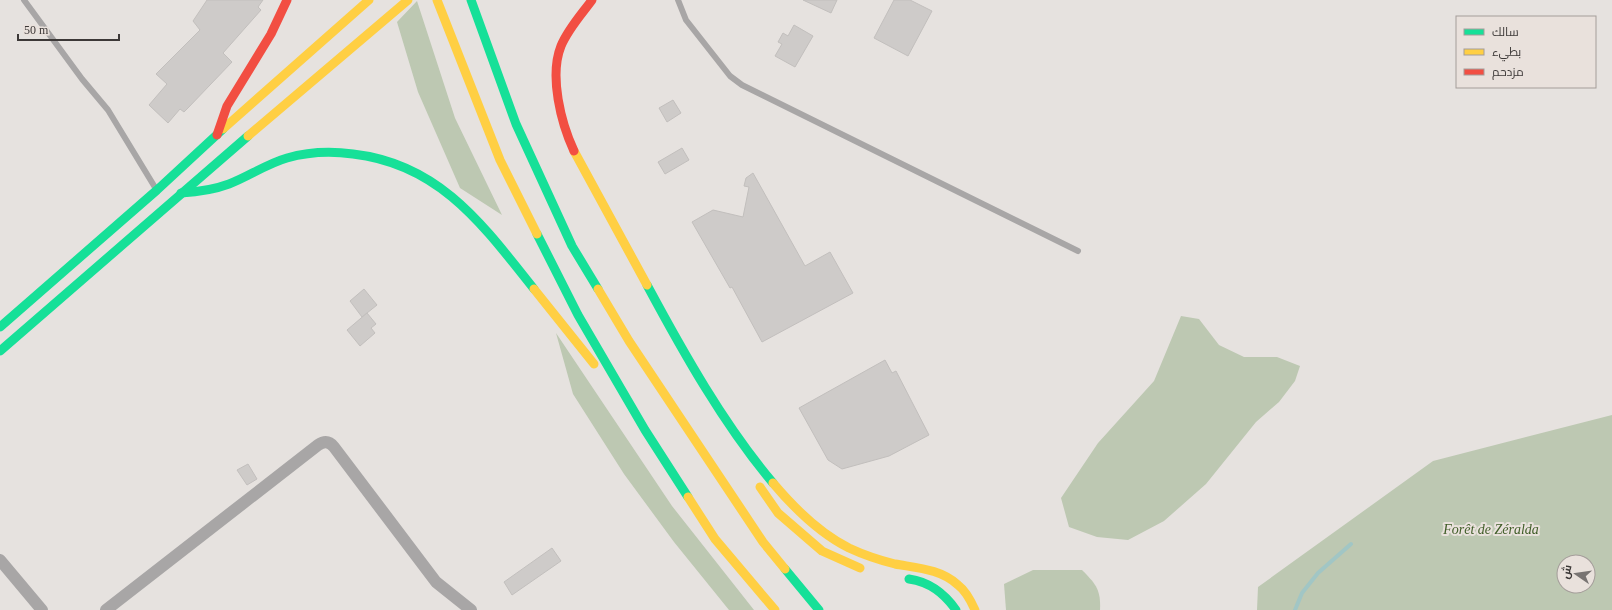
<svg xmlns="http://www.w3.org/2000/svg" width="1612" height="610" font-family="'Times New Roman',Cairo,serif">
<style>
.forest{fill:#bdc8b2;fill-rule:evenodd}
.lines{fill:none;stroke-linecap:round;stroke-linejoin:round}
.stream{stroke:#a1c6c5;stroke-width:4}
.building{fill:#cecbc9;stroke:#c2bfbd}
.lane{stroke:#a8a6a6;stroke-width:6}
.street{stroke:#a8a6a6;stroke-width:12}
.fast{stroke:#16e098;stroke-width:9}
.slow{stroke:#ffcf43;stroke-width:9}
.jam{stroke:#f24e42;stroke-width:9}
.labels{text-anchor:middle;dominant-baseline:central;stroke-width:4;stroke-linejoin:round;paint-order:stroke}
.park-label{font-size:14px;font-style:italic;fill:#415e29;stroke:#e9e1dc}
</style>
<rect width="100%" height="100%" fill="#e6e2df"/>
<g class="forest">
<polygon points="417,1 455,118 502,215 460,188 418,92 397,22"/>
<polygon points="1181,316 1199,319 1219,345 1244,357 1277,357 1300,366 1295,381 1279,402 1256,422 1206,484 1164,521 1128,540 1097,537 1069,527 1061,498 1098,443 1154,381"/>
<polygon points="556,333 672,506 754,610 729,610 674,542 624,474 573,394"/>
<path d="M1612 415V610H1257L1258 587 1433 461ZM1564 562H1588V586H1564Z"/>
<path d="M1033 570H1082C1096 584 1101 590 1100 610H1006L1004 584Z"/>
</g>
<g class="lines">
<polyline class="stream" points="1295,610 1302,593 1318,573 1351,544"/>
</g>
<g class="building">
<polygon points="207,0 263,0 258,7 261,10 223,53 232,62 188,108 184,112 180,109 168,123 149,105 167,84 156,74 200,30 193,21"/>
<polygon points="803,0 837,0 831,13"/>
<polygon points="894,0 910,0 932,11 908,56 874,38"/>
<polygon points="794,25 813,36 795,67 775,56 782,44 778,42 783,33 788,36"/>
<polygon points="673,100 681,113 667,122 659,108"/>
<polygon points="682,148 689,160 665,174 658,162"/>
<polygon points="753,173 805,266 830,252 853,293 762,342 732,287 730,288 692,222 713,210 743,217 749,187 744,186 746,178"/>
<polygon points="364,289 377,305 362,317 350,301"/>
<polygon points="367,313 376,324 371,328 375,333 360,346 347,330"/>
<polygon points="885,360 892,373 896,371 929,435 889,456 842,469 828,460 799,408"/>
<polygon points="248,464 257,479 247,485 237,470"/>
<polygon points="552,548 561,561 512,595 504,582"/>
</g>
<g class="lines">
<g class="lane">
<polyline points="24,0 82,79 108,110 156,189"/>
<polyline points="678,0 686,20 730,76 742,85 1078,251"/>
</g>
<g class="street">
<polyline points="0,560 42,610"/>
<path d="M106 610 318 445C324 441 329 441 334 447L436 582 471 610"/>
</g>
<g class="fast">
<polyline points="471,0 516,124 572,246 598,289"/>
<path d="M181 193C197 192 213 190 229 184 248 177 266 164 287 158 308 152 331 151 353 154 440 164 483 225 534 289"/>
<polyline points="537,234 578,315 645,430 688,497"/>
<path d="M647 285C683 352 724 425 773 483"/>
<polyline points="0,327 157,190 223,129"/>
<polyline points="0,351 248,136"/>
<polyline points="785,569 819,610"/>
<path d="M909 579C930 582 944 593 956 610"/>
</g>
<g class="slow">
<polyline points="437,0 500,160 537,234"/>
<polyline points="223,129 369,0"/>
<polyline points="248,136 408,0"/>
<polyline points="574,151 647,285"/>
<polyline points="534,289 594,364"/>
<polyline points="598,289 629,341 763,542 785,569"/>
<path d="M773 483C794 508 819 533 849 548 864 555 879 560 895 564 917 568 941 569 958 585 966 591 971 601 975 610"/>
<polyline points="760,487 778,513 822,551 860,568"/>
<polyline points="688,497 715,539 775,610"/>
</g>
<g class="jam">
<polyline points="217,135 227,106 271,34 287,0"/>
<path d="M574 151C561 123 549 76 561 46 568 29 581 15 592 0"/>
</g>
</g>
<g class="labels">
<g class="park-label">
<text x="1491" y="529">Forêt de Zéralda</text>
</g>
</g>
<rect x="1456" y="16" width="140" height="72" fill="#e9e1dc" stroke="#a49d9a"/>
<rect x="1464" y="29" width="20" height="6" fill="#16e098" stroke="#a49d9a"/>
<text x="1492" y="36" font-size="12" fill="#3c3837">سالك</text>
<rect x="1464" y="49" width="20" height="6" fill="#ffcf43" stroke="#a49d9a"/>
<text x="1492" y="56" font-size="12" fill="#3c3837">بطيء</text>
<rect x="1464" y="69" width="20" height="6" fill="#f24e42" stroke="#a49d9a"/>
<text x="1492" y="76" font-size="12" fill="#3c3837">مزدحم</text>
<g transform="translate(1576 574) rotate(283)"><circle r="19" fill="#e9e1dc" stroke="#a49d9a"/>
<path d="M0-3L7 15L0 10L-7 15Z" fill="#787472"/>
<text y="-6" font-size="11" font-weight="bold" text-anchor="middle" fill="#3c3837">ش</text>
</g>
<path d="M18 34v6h101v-6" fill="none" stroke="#3c3837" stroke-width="2"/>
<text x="24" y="34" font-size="12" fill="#3c3837" stroke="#e9e1dc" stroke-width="3" paint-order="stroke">50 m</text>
</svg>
